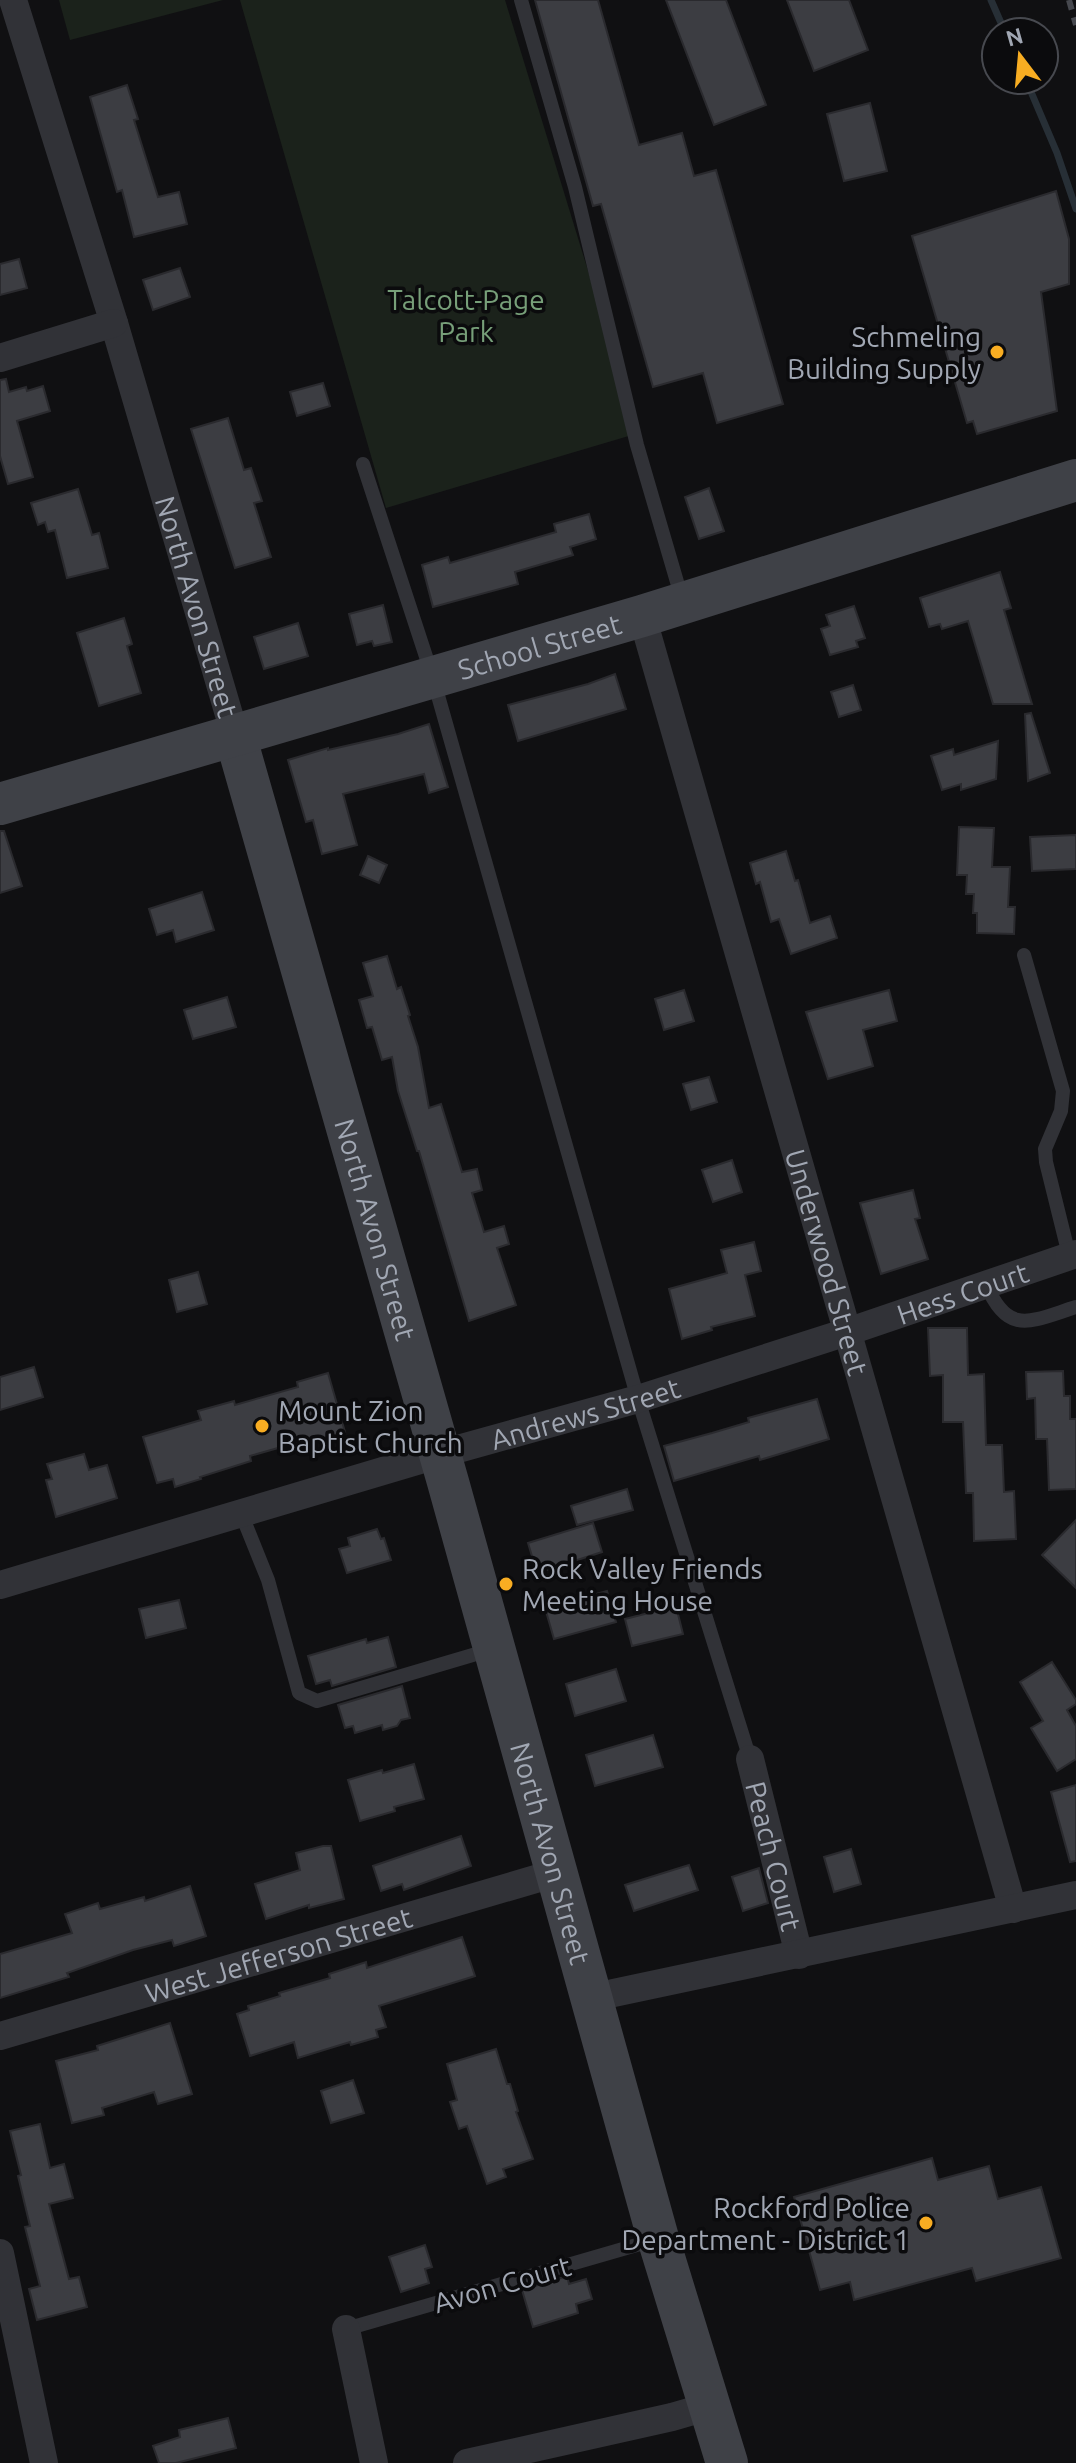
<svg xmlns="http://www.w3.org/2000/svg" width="1076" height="2463" font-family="Ubuntu,sans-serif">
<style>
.green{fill:#1b221b}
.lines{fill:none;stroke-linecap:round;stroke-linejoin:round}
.stream{stroke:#272f36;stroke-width:7}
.building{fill:#3c3d42;stroke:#2a2a2e;stroke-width:2}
.lane{stroke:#313237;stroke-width:14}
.street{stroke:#313237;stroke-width:28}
.secondary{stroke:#3f4147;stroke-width:42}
.rail{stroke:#46484e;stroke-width:6;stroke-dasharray:10 8;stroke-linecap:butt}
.poi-dot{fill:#f8ad22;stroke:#0b0b0d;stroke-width:3}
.labels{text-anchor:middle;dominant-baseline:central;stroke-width:7;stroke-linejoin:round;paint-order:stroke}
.park-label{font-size:28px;fill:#779f79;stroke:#0b0b0d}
.poi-label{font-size:28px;fill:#a1a7b3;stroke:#0b0b0d;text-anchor:end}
.street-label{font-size:28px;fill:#a1a7b3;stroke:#0b0b0d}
</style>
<rect width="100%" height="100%" fill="#101012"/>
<g class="green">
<polygon points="59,0 223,0 70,40"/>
<polygon points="240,0 505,0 589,274 632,435 386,508"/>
</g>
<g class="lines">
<g class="stream">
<polyline points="991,0 1005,32"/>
<polyline points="1026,80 1057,153 1076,209"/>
</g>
</g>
<g class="building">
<polygon points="535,0 598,0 639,145 682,133 694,176 716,170 783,404 717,423 703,373 653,387 601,204 593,206"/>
<polygon points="666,0 726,0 766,105 714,125"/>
<polygon points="787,0 849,0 868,50 814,71"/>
<polygon points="127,85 138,119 134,120 158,197 179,192 187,224 134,237 122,190 117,192 90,97"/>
<polygon points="870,103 887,171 844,181 827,114"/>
<polygon points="1056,191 1069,239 1069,284 1041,292 1057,411 977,434 973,421 967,423 912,236"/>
<polygon points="19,259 27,288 0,295 0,264"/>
<polygon points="180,268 190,297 153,310 143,280"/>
<polygon points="6,379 9,392 26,387 27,391 43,386 50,411 17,421 33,477 8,484 0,456 0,380"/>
<polygon points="323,383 330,406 297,416 290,392"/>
<polygon points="228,418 244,470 251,468 262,501 254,503 271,557 235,568 191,429"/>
<polygon points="709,488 724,531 699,539 685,497"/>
<polygon points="78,489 92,535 99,533 108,568 67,578 55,530 48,532 45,522 38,525 31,503"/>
<polygon points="589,514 596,539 570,547 573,555 515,572 518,584 433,607 422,565 448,557 450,563 556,532 554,524"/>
<polygon points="1000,572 1011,608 1004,610 1032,704 993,704 968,621 942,629 940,624 929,627 920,598"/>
<polygon points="383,605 392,642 374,646 372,641 357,645 349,614"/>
<polygon points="854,606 865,638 856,641 858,647 830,655 821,629 830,626 826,615"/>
<polygon points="124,618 132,644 127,646 141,693 99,706 77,633"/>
<polygon points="298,623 308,656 264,669 254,637"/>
<polygon points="615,674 626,709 518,741 508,705 588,684"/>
<polygon points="853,685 861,710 839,717 831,692"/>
<polygon points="1031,713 1050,773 1028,781 1025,714"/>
<polygon points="429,724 448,787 429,793 424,774 343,794 357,845 322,854 313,820 306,822 288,760 328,748 328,750 398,734"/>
<polygon points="998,741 996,779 961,790 961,784 942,790 931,756 953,749 954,755"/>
<polygon points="959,827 994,828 992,867 1010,867 1008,907 1015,907 1014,934 977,933 977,913 973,913 974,894 966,894 967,875 957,875"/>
<polygon points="0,831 4,831 22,886 0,893"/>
<polygon points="1076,835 1076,869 1032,871 1030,837"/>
<polygon points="786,851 795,881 798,880 810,923 830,916 837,938 791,954 779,919 771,922 760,882 756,884 750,863"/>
<polygon points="368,856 387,865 379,883 360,875"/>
<polygon points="202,892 214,930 176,942 173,930 157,935 149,909"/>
<polygon points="387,956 397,989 401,987 410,1015 408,1016 418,1047 429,1108 441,1104 462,1172 477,1169 482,1190 472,1193 484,1232 504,1226 509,1244 497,1248 516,1305 469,1321 419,1151 417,1151 398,1091 392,1057 382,1060 372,1027 367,1028 359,1000 373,996 363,963"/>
<polygon points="684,990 694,1021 664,1030 655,999"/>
<polygon points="889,990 897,1021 863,1030 873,1066 828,1079 806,1012"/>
<polygon points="227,997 236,1027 193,1039 184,1010"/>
<polygon points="709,1077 717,1102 691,1110 683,1084"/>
<polygon points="732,1160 742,1192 713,1202 702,1170"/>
<polygon points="913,1190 920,1218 915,1219 928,1259 881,1274 860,1203"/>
<polygon points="754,1242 761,1271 745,1275 755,1316 711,1327 712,1330 682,1339 669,1289 727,1273 721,1250"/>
<polygon points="198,1272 207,1304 177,1312 169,1280"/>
<polygon points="928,1328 967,1328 968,1375 984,1374 986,1445 1002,1445 1004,1492 1014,1491 1016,1539 974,1541 973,1493 966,1493 963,1422 943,1422 943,1375 930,1376"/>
<polygon points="34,1367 43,1397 0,1410 0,1377"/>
<polygon points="1063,1371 1064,1396 1070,1396 1070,1419 1076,1419 1076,1489 1049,1490 1047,1439 1036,1439 1035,1398 1027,1399 1026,1372"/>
<polygon points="328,1373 345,1432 314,1441 313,1438 250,1456 251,1461 200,1477 201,1479 175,1487 173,1479 157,1483 143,1437 201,1420 198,1411 234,1401 235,1405 298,1387 297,1382"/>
<polygon points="817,1399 829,1439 760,1460 759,1456 674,1481 664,1446 712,1433 749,1422 748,1418"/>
<polygon points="84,1454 89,1470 107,1465 117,1498 56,1517 46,1480 52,1479 47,1464"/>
<polygon points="627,1489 633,1510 577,1525 571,1506"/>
<polygon points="1076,1520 1076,1588 1042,1555"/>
<polygon points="593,1523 602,1552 537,1573 528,1543"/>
<polygon points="377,1529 381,1539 384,1538 391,1560 347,1573 339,1549 350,1546 348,1538"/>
<polygon points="607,1591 616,1622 554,1639 545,1608"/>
<polygon points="179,1600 186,1628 146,1638 139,1609"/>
<polygon points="676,1606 683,1634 632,1646 625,1619"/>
<polygon points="388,1637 396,1667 332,1686 330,1680 316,1684 308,1656 366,1639 367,1643"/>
<polygon points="1052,1662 1076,1700 1076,1704 1067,1710 1076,1726 1076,1759 1057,1771 1031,1728 1043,1721 1020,1682"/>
<polygon points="616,1669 626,1701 575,1716 566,1684"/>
<polygon points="402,1686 410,1718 401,1720 397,1726 383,1730 382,1725 355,1733 353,1726 345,1728 338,1705"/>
<polygon points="653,1735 663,1767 595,1786 586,1755"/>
<polygon points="414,1764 424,1799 394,1807 395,1811 360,1821 348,1780 382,1770 383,1773"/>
<polygon points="1076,1785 1076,1861 1070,1862 1051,1792"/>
<polygon points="461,1836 471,1866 404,1890 402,1884 381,1891 373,1866"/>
<polygon points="323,1846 331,1846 344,1899 309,1908 309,1905 266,1919 255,1884 300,1870 296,1853"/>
<polygon points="851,1849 861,1884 834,1892 824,1857"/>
<polygon points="689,1865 698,1890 634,1911 625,1885"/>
<polygon points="759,1868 768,1903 743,1911 732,1877"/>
<polygon points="190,1886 206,1936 174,1946 172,1940 133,1950 67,1973 69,1977 0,1998 0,1954 72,1933 65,1914 98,1903 100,1909 144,1897 145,1901"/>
<polygon points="462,1937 475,1976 379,2006 386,2027 376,2030 378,2037 351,2045 350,2042 298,2058 294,2042 250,2056 237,2014 249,2010 248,2006 280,1996 279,1993 330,1978 329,1974 366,1962 367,1968"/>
<polygon points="170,2023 192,2094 158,2104 154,2092 102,2108 104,2115 72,2123 56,2061 98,2050 97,2046"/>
<polygon points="496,2049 507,2084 510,2084 518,2111 516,2112 533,2159 503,2169 506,2177 487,2184 467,2126 459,2129 450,2102 457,2100 447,2064"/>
<polygon points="353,2080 364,2113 331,2123 321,2091"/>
<polygon points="40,2124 50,2168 64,2164 73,2198 49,2204 69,2279 79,2277 87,2307 37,2320 29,2289 40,2286 25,2227 30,2226 18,2176 21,2175 10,2131"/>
<polygon points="932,2158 938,2180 989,2166 998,2199 1041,2187 1061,2258 976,2281 972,2268 854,2300 850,2282 820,2290 794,2197"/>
<polygon points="425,2245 432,2267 425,2269 429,2283 401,2292 389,2257"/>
<polygon points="567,2276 569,2284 586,2279 592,2299 576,2304 578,2313 533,2327 522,2290"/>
<polygon points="228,2418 236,2448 176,2463 159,2463 153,2446 180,2437 179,2430"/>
</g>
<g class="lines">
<g class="lane">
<polyline points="521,0 575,187 637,445 682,599"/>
<polyline points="363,464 433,678 638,1399 750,1759"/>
<polyline points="1024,955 1063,1091 1061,1111 1045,1149 1046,1162 1069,1255"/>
<path d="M986 1284C1008 1337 1031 1321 1076 1307"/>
<polyline points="241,1513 268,1580 299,1693 317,1701 493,1649"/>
<polyline points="346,2329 654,2240"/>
</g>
<g class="street">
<path id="s1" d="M13 0 114 323 235 735"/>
<polyline points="0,358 114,323"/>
<path id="s2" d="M642 616 1013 1909"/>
<path id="s3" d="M0 1585 440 1454 638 1399 847 1332 1076 1254"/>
<path id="s4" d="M750 1759 799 1955"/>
<polyline points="590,1998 1076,1895"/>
<path id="s5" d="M0 2036 556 1873"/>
<polyline points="0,2253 44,2463"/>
<polyline points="346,2329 374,2463"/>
<polyline points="467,2463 672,2417 710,2406"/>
</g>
<g class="secondary">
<path id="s6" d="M235 735 448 1482 658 2238 727 2463"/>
<path id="s7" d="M0 804 642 616 1076 480"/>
</g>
<polyline class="rail" points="1069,0 1076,25"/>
</g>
<g class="poi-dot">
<circle cx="997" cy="352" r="8"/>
<circle cx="262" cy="1426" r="8"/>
<circle cx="506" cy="1584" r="8"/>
<circle cx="926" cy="2223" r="8"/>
</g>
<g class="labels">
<g class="park-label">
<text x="466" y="299">Talcott-Page<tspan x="466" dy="32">Park</tspan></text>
</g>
<g class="poi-label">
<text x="981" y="336">Schmeling<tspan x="981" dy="32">Building Supply</tspan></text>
<text x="278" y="1410" text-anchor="start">Mount Zion<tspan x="278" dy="32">Baptist Church</tspan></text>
<text x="522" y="1568" text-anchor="start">Rock Valley Friends<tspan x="522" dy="32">Meeting House</tspan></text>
<text x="910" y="2207">Rockford Police<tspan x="910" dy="32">Department - District 1</tspan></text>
</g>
<g class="street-label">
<text stroke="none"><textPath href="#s1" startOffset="634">North Avon Street</textPath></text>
<text stroke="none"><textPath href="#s7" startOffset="562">School Street</textPath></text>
<text stroke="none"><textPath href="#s6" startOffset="514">North Avon Street</textPath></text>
<text stroke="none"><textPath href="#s2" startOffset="672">Underwood Street</textPath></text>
<text stroke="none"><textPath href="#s3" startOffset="1006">Hess Court</textPath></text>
<text stroke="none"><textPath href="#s3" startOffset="610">Andrews Street</textPath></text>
<text stroke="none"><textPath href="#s6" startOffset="1162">North Avon Street</textPath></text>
<text stroke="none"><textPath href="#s4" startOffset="100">Peach Court</textPath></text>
<text stroke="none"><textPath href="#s5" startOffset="290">West Jefferson Street</textPath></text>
<text transform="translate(502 2284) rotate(-16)">Avon Court</text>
</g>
</g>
<g transform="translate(1020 56) rotate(344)"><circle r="38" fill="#0b0b0d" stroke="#47494f" stroke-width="2"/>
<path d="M0-6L14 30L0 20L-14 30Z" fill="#f8ad22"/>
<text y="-12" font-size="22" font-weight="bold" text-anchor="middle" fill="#a1a7b3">N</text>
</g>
</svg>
